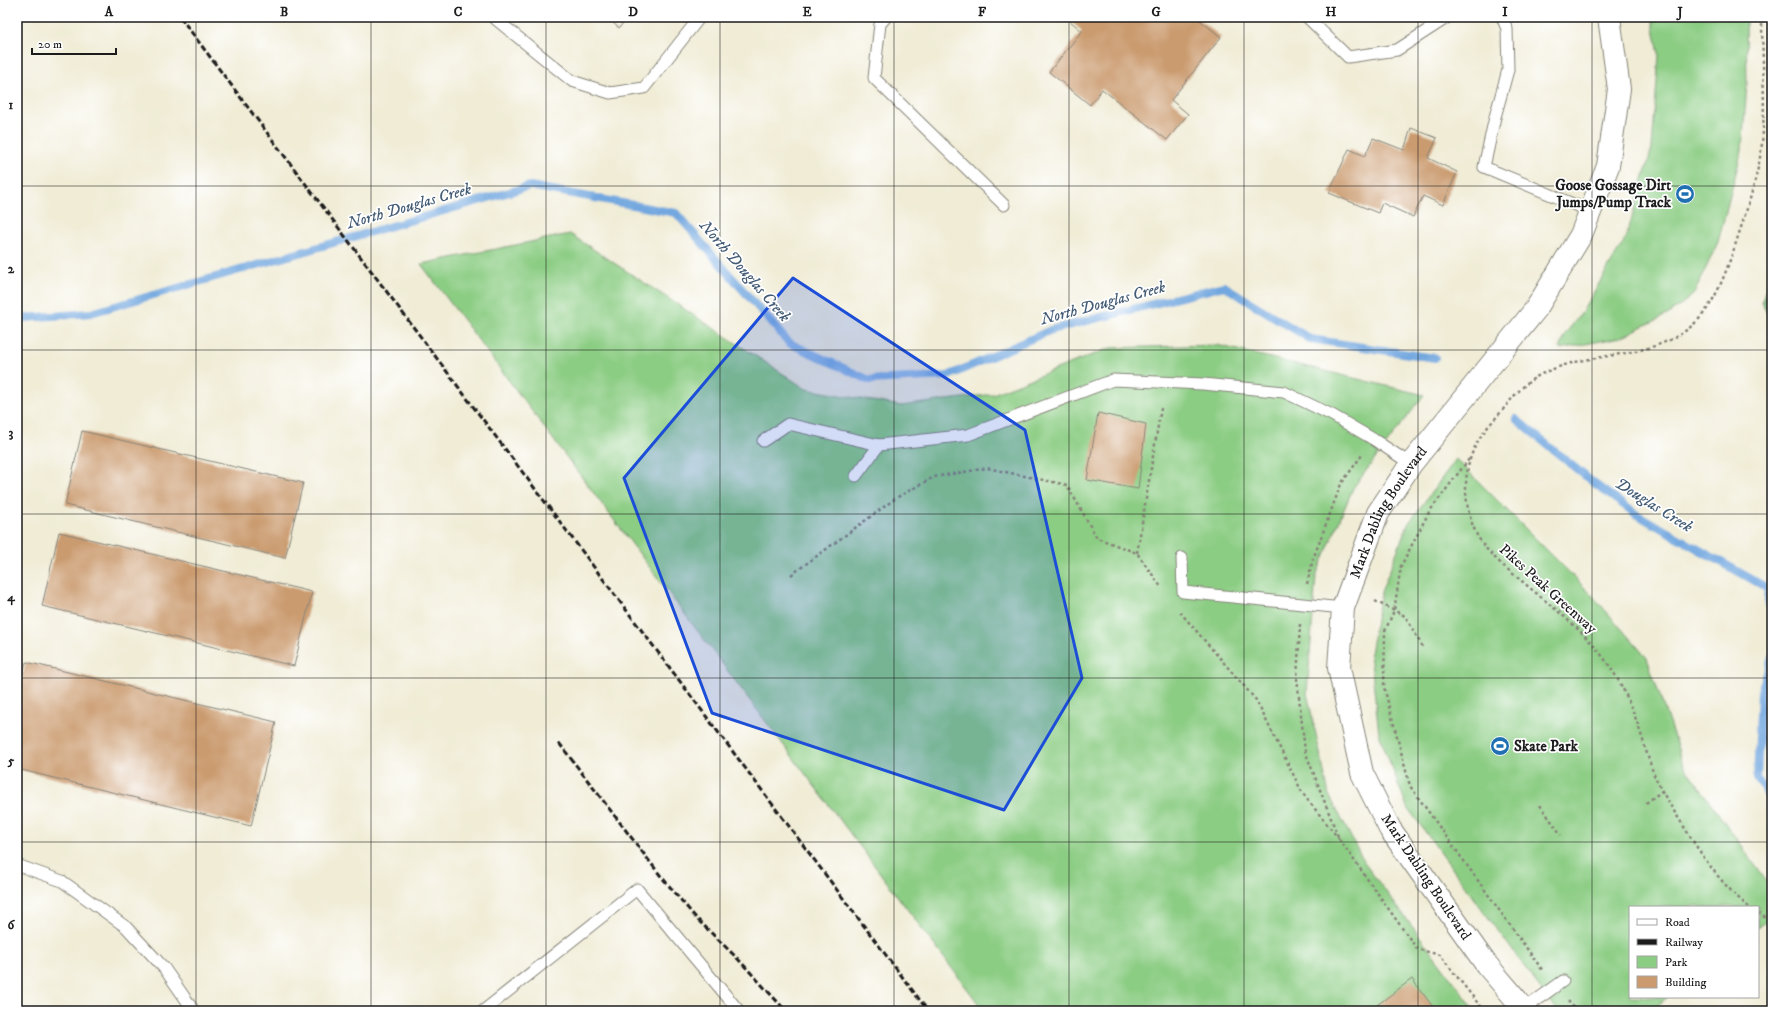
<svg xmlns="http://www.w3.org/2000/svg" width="1789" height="1028" font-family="'IM FELL DW Pica',serif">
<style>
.green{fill:#8ccd84;stroke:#547450}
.forest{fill:#71b072;stroke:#466647}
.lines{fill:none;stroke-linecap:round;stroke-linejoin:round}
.stream{stroke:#72a7df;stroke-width:8}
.building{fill:#cb9b6f}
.service-casing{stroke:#868479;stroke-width:13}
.tertiary-casing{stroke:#868479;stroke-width:24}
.path{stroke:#868479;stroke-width:2.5;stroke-dasharray:3 3;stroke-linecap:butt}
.service{stroke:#fff;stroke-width:11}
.tertiary{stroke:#fff;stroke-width:22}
.rail{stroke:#1c1c1c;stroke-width:3;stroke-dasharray:6 3;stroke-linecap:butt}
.marked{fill:#1d4ed8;fill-opacity:0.2;stroke:#1d4ed8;stroke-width:3;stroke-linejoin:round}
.grid{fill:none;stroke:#1c1c1c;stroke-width:1;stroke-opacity:0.55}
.labels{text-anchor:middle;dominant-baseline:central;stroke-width:3.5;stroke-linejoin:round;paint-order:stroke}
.poi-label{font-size:15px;font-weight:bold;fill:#1c1c1c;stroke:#fff;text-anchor:end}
.street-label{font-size:15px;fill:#1c1c1c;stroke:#fff}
.water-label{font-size:16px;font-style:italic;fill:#435b74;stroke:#fff}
.neatline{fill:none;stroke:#1c1c1c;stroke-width:1.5}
.grid-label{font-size:13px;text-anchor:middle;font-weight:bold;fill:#1c1c1c}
</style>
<rect width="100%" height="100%" fill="#fff"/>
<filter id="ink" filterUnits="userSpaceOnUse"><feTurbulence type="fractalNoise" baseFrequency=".025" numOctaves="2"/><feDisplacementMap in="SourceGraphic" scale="8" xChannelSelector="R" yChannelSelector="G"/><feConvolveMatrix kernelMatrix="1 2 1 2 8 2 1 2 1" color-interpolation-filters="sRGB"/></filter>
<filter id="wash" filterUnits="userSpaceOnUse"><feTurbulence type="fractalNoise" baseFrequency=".012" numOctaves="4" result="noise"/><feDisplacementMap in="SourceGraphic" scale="16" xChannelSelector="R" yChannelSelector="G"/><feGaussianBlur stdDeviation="0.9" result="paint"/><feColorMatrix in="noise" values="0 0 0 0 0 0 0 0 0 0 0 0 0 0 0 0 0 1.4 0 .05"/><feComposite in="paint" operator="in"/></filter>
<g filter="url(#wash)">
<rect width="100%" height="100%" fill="#f0ecd6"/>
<g class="green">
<polygon points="1652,17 1746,17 1747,84 1742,150 1718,242 1694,294 1669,314 1621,337 1560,349 1565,334 1582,312 1626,238 1652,148 1659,54"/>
<polygon points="570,234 806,389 901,406 993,394 1110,348 1217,345 1424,395 1353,488 1316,576 1307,693 1329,795 1365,864 1476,1011 984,1011 421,264"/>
<polygon points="1456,459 1591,594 1647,658 1683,764 1772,889 1772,917 1758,928 1758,907 1630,907 1630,997 1668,997 1650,1011 1557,1011 1407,807 1379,734 1370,653 1381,592 1408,524"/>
</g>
<polygon class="forest" points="1772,270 1772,320 1761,303"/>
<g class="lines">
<g class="stream">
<polyline points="17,320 24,318 91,313 530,186 676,213 789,343 869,380 948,376 1051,330 1224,286 1310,339 1435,358"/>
<polyline points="1516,419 1596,485 1636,514 1769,589 1768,604 1772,610"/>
<polyline points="1772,657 1761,692 1757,779 1772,801"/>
</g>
</g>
<g id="blocks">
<g class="building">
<polygon points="606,17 628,17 619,28"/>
<polygon points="1073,17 1196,17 1221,37 1171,100 1188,114 1167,140 1102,89 1090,105 1049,72 1082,31 1070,21"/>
<polygon points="1411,128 1437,138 1428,158 1457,172 1443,205 1423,196 1413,217 1382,203 1378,213 1329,193 1349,149 1365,156 1373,138 1404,150"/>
<polygon points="1098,413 1146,424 1138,489 1087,480"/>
<polygon points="82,431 303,483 285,558 65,505"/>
<polygon points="59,532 312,592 294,666 42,606"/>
<polygon points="26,662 276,722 251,826 17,769 17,698"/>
<polygon points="1412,979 1436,1011 1369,1011"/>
</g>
</g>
</g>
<g filter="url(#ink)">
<use href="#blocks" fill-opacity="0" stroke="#868479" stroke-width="1"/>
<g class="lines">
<defs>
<g id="service">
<polyline points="493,17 572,81 610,93 644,88 700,17"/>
<polyline points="886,17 880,24 874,78 1004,205"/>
<polyline points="1307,17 1348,57 1397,50 1448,17"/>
<polyline points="1502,17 1507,29 1508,70 1495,117 1484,167 1590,211"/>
<polyline points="763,441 788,424 879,445 968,435 1113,380 1203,384 1284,392 1332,415 1373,439 1411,464"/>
<polyline points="856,476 879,445"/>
<polyline points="1182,558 1183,592 1343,608"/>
<polyline points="17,865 62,881 126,927 164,968 194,1011"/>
<polyline points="1524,1009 1563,981"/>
<polyline points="483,1011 637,889 739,1011"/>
</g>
<g id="tertiary">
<path id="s1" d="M1526 1011 1486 964 1390 829 1362 773 1339 668 1343 608 1378 513 1411 464 1536 309 1581 235 1608 166 1619 89 1609 17"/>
</g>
</defs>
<use href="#service" class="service-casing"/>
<use href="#tertiary" class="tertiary-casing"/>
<g class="path">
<polyline points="1469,459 1429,512 1401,566 1394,611 1385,631 1384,687 1410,786 1543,971"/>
<polyline points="1137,553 1161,408"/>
<polyline points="791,575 896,498 934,477 987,468 1067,485 1097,538 1137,553 1161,587"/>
<polyline points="1307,584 1313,559 1341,484 1362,455"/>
<polyline points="1375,601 1405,616 1424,649"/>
<polyline points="1180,612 1256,700 1303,794 1339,839"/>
<polyline points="1300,624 1297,679 1305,751 1339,839 1417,949 1440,955 1484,1011"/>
<polyline points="1646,803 1662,791"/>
<polyline points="1540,805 1561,835"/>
<path d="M1749 907C1720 884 1700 853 1681 822 1672 808 1662 793 1655 777 1646 754 1641 729 1631 707 1625 691 1616 675 1606 661 1584 630 1552 607 1523 582 1507 569 1485 552 1476 533 1464 508 1462 474 1474 449 1480 435 1491 423 1501 412 1517 392 1528 378 1553 369 1601 350 1659 360 1698 320 1716 301 1725 274 1734 249 1745 214 1758 180 1762 143 1766 102 1762 59 1762 17"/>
<polyline points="1758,913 1772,922"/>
<polyline points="1568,1001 1577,1011"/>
</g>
<use href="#service" class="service"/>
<use href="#tertiary" class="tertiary"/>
<g class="rail">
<polyline points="180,17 928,1011"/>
<polyline points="559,743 660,875 696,918 738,959 786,1011"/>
</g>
</g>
</g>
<path class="marked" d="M793 278 1025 430 1082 678 1004 810 712 713 624 478Z"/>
<path class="grid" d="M196 17V1011M371 17V1011M546 17V1011M720 17V1011M894 17V1011M1069 17V1011M1244 17V1011M1418 17V1011M1592 17V1011M17 186H1772M17 350H1772M17 514H1772M17 678H1772M17 842H1772"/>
<defs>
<symbol id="stadium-disc" viewBox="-11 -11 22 22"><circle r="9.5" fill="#1f6fb2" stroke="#fff"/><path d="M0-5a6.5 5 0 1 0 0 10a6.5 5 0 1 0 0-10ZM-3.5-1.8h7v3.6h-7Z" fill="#fff"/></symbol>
</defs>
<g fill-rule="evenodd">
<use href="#stadium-disc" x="1674" y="183" width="22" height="22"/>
<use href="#stadium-disc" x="1489" y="735" width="22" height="22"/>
</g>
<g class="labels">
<g class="poi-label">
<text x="1671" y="185">Goose Gossage Dirt<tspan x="1671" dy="17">Jumps/Pump Track</tspan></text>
<text x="1514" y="746" text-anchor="start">Skate Park</text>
</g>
<g class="street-label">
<text stroke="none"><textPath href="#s1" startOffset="564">Mark Dabling Boulevard</textPath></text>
<text transform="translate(1548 589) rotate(42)">Pikes Peak Greenway</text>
<text transform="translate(1426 877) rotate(56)">Mark Dabling Boulevard</text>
</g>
<g class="water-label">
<text transform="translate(409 206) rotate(-16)">North Douglas Creek</text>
<text transform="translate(745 271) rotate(49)">North Douglas Creek</text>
<text transform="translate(1103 303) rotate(-15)">North Douglas Creek</text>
<text transform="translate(1654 505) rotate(32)">Douglas Creek</text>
</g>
</g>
<rect width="1789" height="1028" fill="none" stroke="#fff" stroke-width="44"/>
<rect x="1629" y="906" width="130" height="92" fill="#ffffff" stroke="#a4a4a4"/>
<rect x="1637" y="919" width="20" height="6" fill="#ffffff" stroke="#a4a4a4"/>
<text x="1665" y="926" font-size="12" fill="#1c1c1c">Road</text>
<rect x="1637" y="939" width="20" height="6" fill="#1c1c1c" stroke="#a4a4a4"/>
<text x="1665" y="946" font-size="12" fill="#1c1c1c">Railway</text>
<rect x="1637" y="956" width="20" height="12" fill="#8ccd84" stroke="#a4a4a4"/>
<text x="1665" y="966" font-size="12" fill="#1c1c1c">Park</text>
<rect x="1637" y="976" width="20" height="12" fill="#cb9b6f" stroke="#a4a4a4"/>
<text x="1665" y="986" font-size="12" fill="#1c1c1c">Building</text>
<path d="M32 48v6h84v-6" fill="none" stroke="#1c1c1c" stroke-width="2"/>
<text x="38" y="48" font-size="12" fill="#1c1c1c" stroke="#ffffff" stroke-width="3" paint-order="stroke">20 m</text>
<rect x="22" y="22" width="1745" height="984" class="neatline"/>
<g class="grid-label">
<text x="109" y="16">A</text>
<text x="284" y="16">B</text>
<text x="458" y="16">C</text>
<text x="633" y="16">D</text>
<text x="807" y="16">E</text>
<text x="982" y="16">F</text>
<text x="1156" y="16">G</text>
<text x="1331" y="16">H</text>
<text x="1505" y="16">I</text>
<text x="1680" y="16">J</text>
<text x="11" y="109">1</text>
<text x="11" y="273">2</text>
<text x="11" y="437">3</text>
<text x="11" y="601">4</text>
<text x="11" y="765">5</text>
<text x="11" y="929">6</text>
</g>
</svg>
